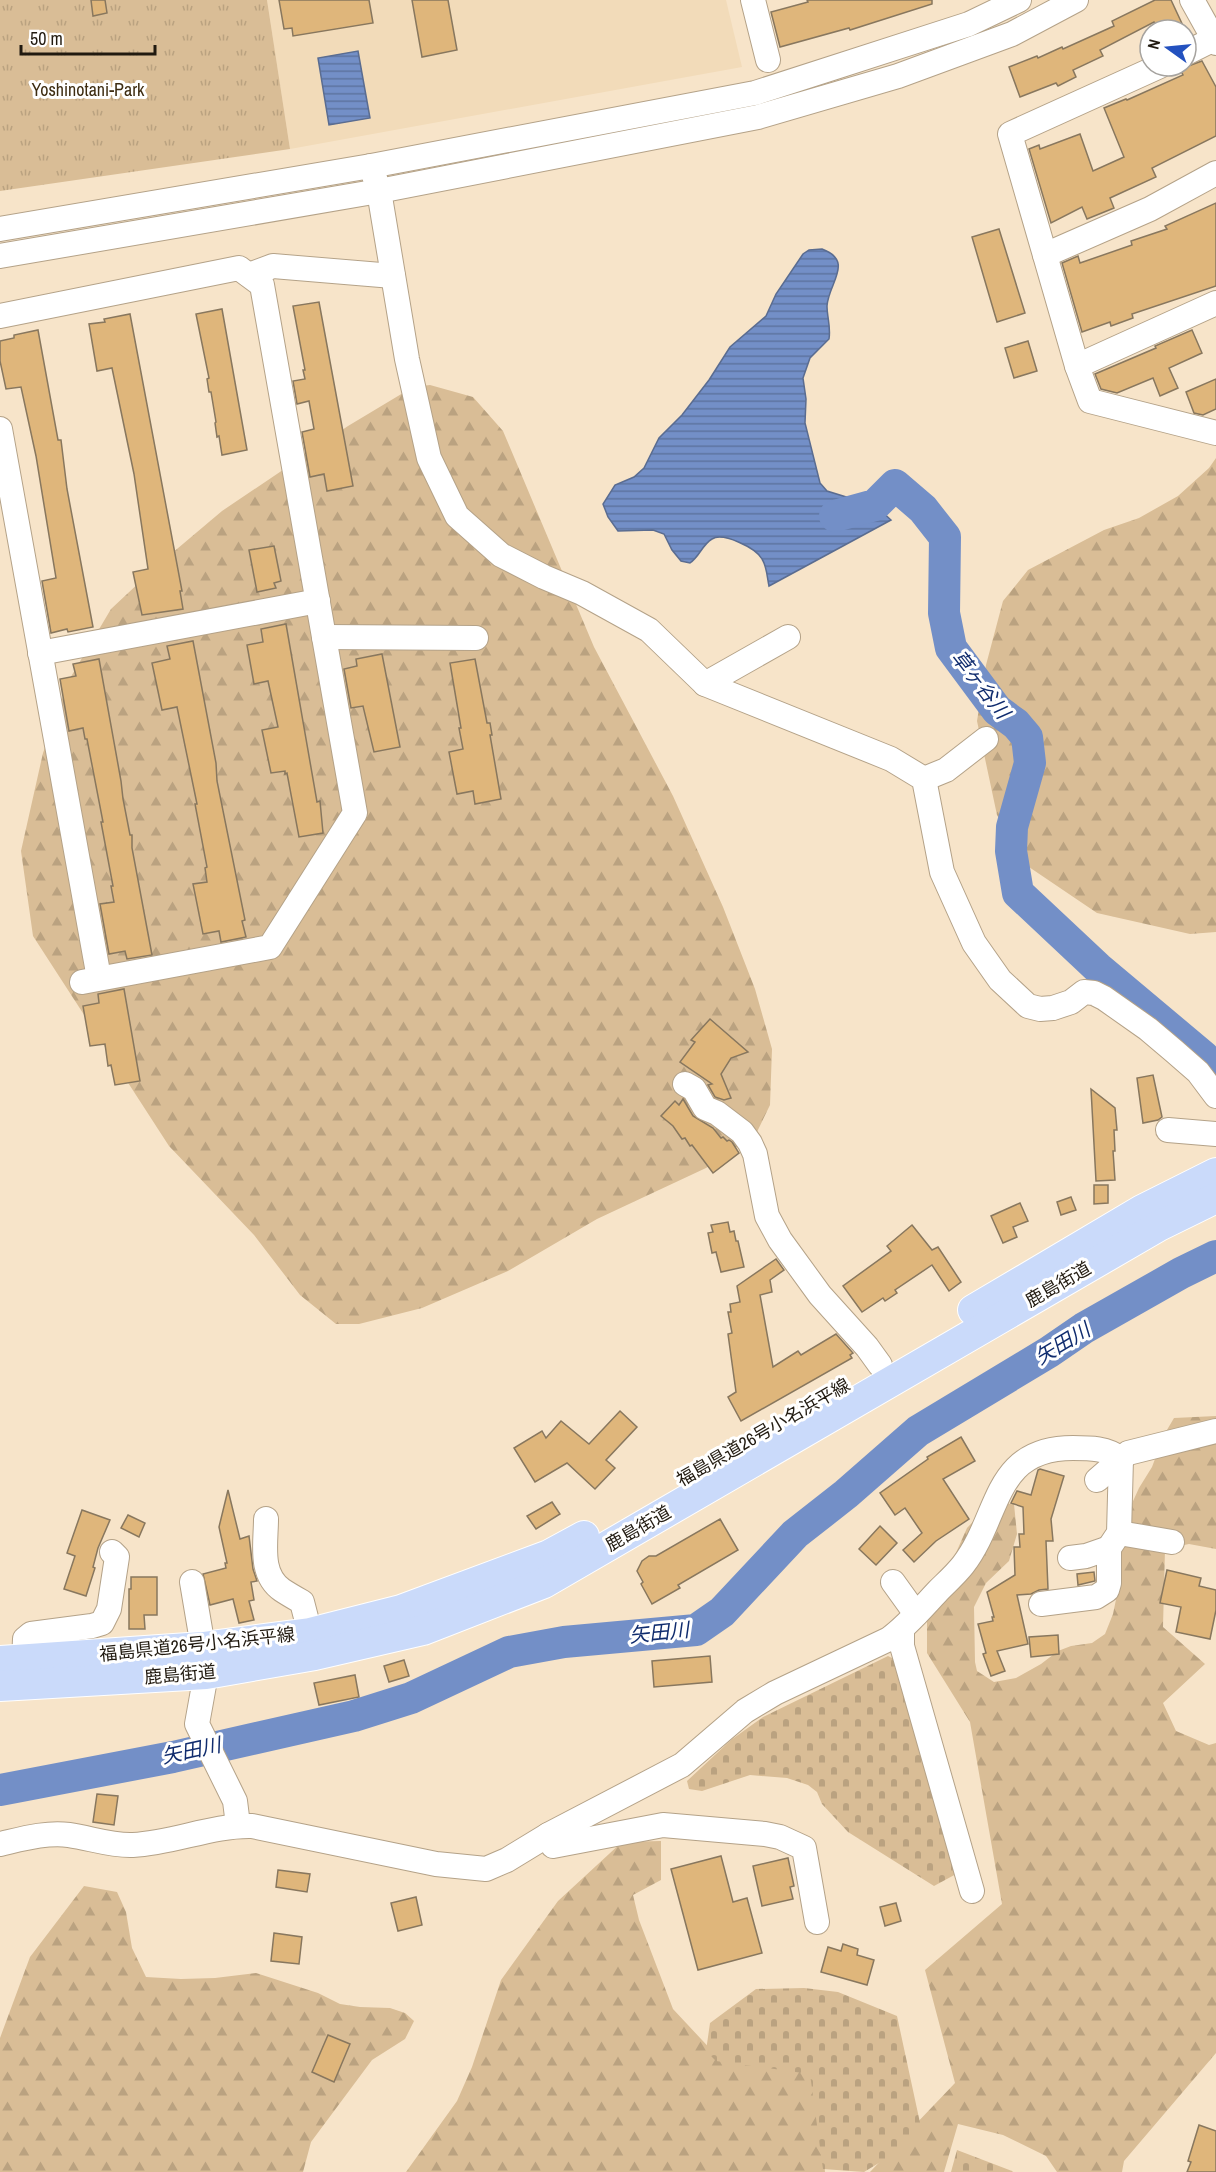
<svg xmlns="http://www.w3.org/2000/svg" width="1216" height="2172" font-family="'Archivo Narrow','Noto Sans JP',sans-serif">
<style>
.built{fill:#f2dbb9}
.grass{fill:url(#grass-tufts)}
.forest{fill:url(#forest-firs)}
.cemetery{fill:url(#cemetery-stones)}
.water{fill:url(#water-rules);stroke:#5a6c90;stroke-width:1.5}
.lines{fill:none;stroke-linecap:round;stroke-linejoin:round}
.river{stroke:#738fc7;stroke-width:32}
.building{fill:#dfb67b;stroke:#88775e;stroke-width:1.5}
.minor-casing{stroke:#b4a288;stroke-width:26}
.major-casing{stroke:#fff;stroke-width:32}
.minor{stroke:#fff;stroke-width:24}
.major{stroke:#cadafa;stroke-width:30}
.labels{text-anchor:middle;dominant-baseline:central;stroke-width:6;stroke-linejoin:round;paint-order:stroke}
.park-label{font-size:18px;fill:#3d2c11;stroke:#fff}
.street-label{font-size:18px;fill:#211a10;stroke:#fff}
.water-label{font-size:20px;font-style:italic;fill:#102c6e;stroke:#fff}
</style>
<defs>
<pattern id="grass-tufts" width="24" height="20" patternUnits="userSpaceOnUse" patternTransform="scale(1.5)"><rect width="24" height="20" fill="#d9bd96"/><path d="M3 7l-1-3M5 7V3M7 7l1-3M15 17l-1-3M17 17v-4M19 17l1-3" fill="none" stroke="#baa280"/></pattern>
<pattern id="forest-firs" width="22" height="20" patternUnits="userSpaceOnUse" patternTransform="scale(1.5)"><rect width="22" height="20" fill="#d9bd96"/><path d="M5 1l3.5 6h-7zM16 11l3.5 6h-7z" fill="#baa280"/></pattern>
<pattern id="cemetery-stones" width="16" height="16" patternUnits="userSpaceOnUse" patternTransform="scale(1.5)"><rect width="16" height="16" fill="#d9bd96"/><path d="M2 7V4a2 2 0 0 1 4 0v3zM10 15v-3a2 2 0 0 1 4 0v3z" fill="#baa280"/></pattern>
<pattern id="water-rules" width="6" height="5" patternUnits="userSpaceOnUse" patternTransform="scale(1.5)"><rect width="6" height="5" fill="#738fc7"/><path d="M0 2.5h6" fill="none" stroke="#5e74a0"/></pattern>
</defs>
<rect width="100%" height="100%" fill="#f7e4c9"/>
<polygon class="built" points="267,0 726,0 742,67 290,149"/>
<polygon class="grass" points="0,0 267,0 290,149 0,191"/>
<g class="forest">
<polygon points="430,385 473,397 503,431 594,647 673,796 723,907 755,989 772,1049 770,1105 756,1134 706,1168 597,1219 508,1271 422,1308 359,1324 336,1324 300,1295 254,1235 169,1146 33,936 21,851 43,753 69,680 111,609 158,565 222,511 348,426 413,387"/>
<polygon points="1216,458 1216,932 1190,934 1097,913 1029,867 997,815 977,721 986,665 1003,601 1028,570 1104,530 1139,518 1178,496 1209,468"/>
<polygon points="1216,1416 1216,1549 1189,1544 1165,1549 1163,1627 1205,1664 1163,1703 1176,1731 1209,1745 1216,1743 1216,2053 1124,2161 1122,2172 1057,2172 1046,2156 1003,2135 958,2124 944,2172 870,2172 955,2083 925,1970 1002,1904 970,1722 927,1653 927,1618 967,1528 991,1503 1014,1504 1017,1534 1009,1561 986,1583 974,1607 975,1662 977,1671 994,1682 1016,1678 1041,1664 1058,1651 1071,1646 1092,1643 1105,1634 1113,1614 1119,1585 1124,1521 1139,1488 1152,1467 1164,1435 1174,1418"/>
<polygon points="661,1841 661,1880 633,1895 639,1920 673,2009 716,2055 816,2063 825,2172 406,2172 457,2101 472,2067 501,1980 558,1901 622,1842"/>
<polygon points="84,1886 117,1892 126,1912 132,1948 146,1977 181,1979 215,1978 256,1973 318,1993 340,2004 360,2007 390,2008 405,2013 414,2021 405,2039 372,2060 311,2142 303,2172 0,2172 0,2038 30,1957"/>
</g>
<g class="cemetery">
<polygon points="888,1656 896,1660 958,1873 934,1886 848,1832 822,1804 817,1792 808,1785 787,1778 750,1775 702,1791 689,1789 687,1781 731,1740 763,1717"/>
<polygon points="804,1988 838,1992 897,2016 922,2132 902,2149 864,2172 823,2169 810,2074 716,2061 706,2051 710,2023 756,1989"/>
<polygon points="957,2150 1012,2171 1013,2172 951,2172"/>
</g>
<g class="water">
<polygon points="358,51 370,118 329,125 318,58"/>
<path d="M822 249C855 261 828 284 827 306 827 317 831 327 829 339L810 358 803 378 806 399 805 423 820 483 827 491 856 500H860L864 495 891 520 769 586C767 577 767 567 762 559 756 548 723 532 712 539 702 545 700 556 690 563L681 561 672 550 664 534 653 530 618 531 608 517 603 504 615 485 634 477 644 468 659 438 682 415 709 380 730 347 766 316 776 294 803 254 809 250Z"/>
</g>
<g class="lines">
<g class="river">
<polyline points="835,516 875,505 895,485 923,509 945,537 944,613 951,648 997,710 1016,724 1027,737 1030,763 1012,827 1011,851 1018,893 1098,968 1204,1057 1216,1070"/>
<polyline points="0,1790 173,1757 354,1716 411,1698 509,1652 564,1642 696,1630 722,1612 795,1534 846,1494 918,1431 1049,1352 1084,1328 1181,1273 1216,1256"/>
</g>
</g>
<g class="building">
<polygon points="91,0 105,0 107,13 93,16"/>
<polygon points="279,0 369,0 373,23 293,36 292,28 284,29"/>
<polygon points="412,0 448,0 457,50 422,57"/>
<polygon points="807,0 932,0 932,4 850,30 849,28 780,47 771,12 808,2"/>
<polygon points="1155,0 1171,0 1185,30 1158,30 1154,22 1100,50 1103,56 1073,70 1076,77 1058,86 1056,83 1020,97 1009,67 1037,56 1038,58 1062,47 1063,49 1114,26 1112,21"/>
<polygon points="1202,61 1216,87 1216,136 1152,168 1156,177 1110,198 1114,208 1087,219 1082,207 1051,223 1029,149 1039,145 1040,149 1080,134 1093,171 1124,157 1104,108 1126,99 1127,100 1183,75 1180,69"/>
<polygon points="1216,203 1216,286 1132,314 1133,318 1111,326 1110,322 1082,332 1062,263 1078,256 1080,263 1132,245 1131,241 1167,229 1165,226"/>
<polygon points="999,229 1025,313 997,322 972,237"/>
<polygon points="319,302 353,486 327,491 324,474 310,477 302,432 314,429 309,401 297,404 293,381 305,379 303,370 305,370 293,306"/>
<polygon points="222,309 247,450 222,455 219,436 217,437 215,423 216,422 211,392 209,392 207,379 209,378 196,314"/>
<polygon points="130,314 182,591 180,591 183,609 142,615 133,572 148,569 134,474 112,368 97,371 89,324 105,322 104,319"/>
<polygon points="38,330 58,440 61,440 67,489 93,627 68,632 67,629 51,633 42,581 56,578 36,456 21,387 6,389 0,361 0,341 14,338 14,335"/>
<polygon points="1192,330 1202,353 1169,368 1178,388 1160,396 1153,378 1117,393 1101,389 1095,374 1156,348 1155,346"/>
<polygon points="1028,341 1037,371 1014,378 1005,348"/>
<polygon points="1216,379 1216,409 1203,415 1194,413 1186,392"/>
<polygon points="274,546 281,581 274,583 276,588 257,592 249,550"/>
<polygon points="286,624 317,802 320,801 323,833 299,837 287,773 285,774 285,771 271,773 262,730 278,727 268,681 254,684 247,645 263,642 261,629"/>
<polygon points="193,641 216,763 217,781 245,920 242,921 246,937 221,942 219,931 203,934 193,884 207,882 205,868 207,867 195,804 197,804 177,707 162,710 152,663 170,659 167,646"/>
<polygon points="382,654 400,747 374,752 363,706 351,708 344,669 357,666 356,659"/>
<polygon points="99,659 121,781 123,799 130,835 132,835 132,848 152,955 127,959 125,951 109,954 100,904 114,902 111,886 113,886 101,822 103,822 87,739 85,739 83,728 69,731 60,679 76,676 73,664"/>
<polygon points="475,659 487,723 490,723 492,735 490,735 501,799 475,804 473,791 457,794 449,752 463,749 459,728 461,728 450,663"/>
<polygon points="124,989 140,1081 115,1085 111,1065 108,1066 105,1044 90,1046 83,1006 99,1003 98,994"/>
<polygon points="710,1019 748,1052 731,1058 721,1074 731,1098 724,1100 715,1097 708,1085 712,1084 680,1062 695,1042 691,1040"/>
<polygon points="1153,1075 1162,1117 1158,1120 1143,1123 1137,1078"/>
<polygon points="1091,1089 1115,1108 1117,1130 1114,1130 1115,1151 1113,1151 1115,1180 1096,1181"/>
<polygon points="683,1099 693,1116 713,1128 721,1138 723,1137 727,1141 729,1140 732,1142 739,1153 713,1173 692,1145 690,1146 685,1138 682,1139 673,1126 661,1116 675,1101 679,1105"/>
<polygon points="1094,1185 1108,1185 1108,1203 1094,1204"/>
<polygon points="1071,1197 1076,1210 1061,1215 1057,1202"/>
<polygon points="1020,1203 1028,1221 1013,1227 1017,1237 1003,1243 991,1216"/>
<polygon points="728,1222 730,1232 734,1231 736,1241 738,1241 744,1267 721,1272 716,1252 712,1253 708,1233 713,1232 711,1225"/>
<polygon points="912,1225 932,1250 938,1247 961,1282 949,1291 932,1265 895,1290 897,1293 885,1301 883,1298 862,1312 843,1286 891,1251 887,1246"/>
<polygon points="776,1259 784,1270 770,1280 772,1292 760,1295 773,1367 798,1351 801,1355 836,1334 853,1353 850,1355 852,1358 741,1421 728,1397 736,1392 728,1334 732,1333 728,1312 731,1312 730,1304 740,1302 737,1286"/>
<polygon points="620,1411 637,1427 606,1460 615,1468 595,1489 567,1463 535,1482 514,1448 542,1431 546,1438 561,1421 589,1444"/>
<polygon points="961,1437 975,1461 943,1479 969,1519 936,1541 914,1562 903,1550 922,1533 905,1508 895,1515 880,1493 928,1459 927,1457"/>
<polygon points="1040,1469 1064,1476 1051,1519 1053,1541 1046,1541 1048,1589 1039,1590 1031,1594 1017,1595 1028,1644 997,1651 1005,1671 991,1676 983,1654 986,1653 978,1624 993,1621 992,1617 994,1617 987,1592 1015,1575 1014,1547 1020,1547 1019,1534 1024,1534 1023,1507 1011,1503 1017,1491 1031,1495 1038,1470"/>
<polygon points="228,1490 240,1539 249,1536 253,1569 257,1581 251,1582 254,1600 249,1601 254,1620 239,1623 233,1599 210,1605 203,1574 226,1568 225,1563 227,1563 219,1527"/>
<polygon points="552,1502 560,1514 536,1529 527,1516"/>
<polygon points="82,1510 110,1520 98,1548 93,1567 95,1568 86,1596 64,1589 75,1556 67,1553"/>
<polygon points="128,1515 145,1523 139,1537 121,1528"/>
<polygon points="720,1519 738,1550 678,1585 680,1588 652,1604 641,1584 643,1582 637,1571 642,1561 649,1556 656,1556"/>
<polygon points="880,1526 897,1543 876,1565 859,1549"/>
<polygon points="1167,1570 1201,1578 1199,1586 1216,1590 1216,1610 1210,1639 1176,1632 1181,1607 1160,1603"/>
<polygon points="1094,1572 1095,1581 1078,1585 1077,1574"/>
<polygon points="131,1577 157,1577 157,1615 144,1615 145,1629 129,1629 129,1589 131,1589"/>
<polygon points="1058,1635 1059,1654 1031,1657 1029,1637"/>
<polygon points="710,1656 712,1682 654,1687 652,1661"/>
<polygon points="404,1660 409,1676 389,1682 384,1666"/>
<polygon points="355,1675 359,1697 319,1705 314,1683"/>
<polygon points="97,1794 118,1796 114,1825 93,1822"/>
<polygon points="721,1856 733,1902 747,1898 762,1953 698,1970 671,1869"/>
<polygon points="788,1858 794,1886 790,1887 793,1899 762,1906 753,1866"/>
<polygon points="278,1870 310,1874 307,1892 276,1887"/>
<polygon points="416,1897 422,1925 398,1931 391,1903"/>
<polygon points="896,1903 901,1921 885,1926 880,1907"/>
<polygon points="274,1933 302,1937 299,1964 271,1961"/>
<polygon points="843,1944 858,1949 857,1955 874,1960 867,1985 821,1972 828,1947 841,1951"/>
<polygon points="328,2035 350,2044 334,2082 312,2072"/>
<polygon points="1199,2125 1216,2131 1216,2172 1187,2172 1191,2162 1188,2161"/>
</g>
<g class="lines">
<defs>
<g id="minor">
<polyline points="753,0 768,60"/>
<polyline points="1192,0 1216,43"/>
<polyline points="1186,53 1216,38"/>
<polyline points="1160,66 1010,134 1077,366 1090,401 1216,433"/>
<polyline points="371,166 379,191 407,359 429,458 457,516 501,555 544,577 582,593 649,630 705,684 891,759 924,779 942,872 974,943 1000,980 1028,1006 1040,1009 1053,1008 1071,1002 1084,992 1094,993 1104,998 1148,1029 1174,1051 1198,1072 1216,1096"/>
<polyline points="0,229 371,166 755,93 969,24 1019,0"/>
<polyline points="1045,255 1150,209 1216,173"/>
<polyline points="0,256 379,191 758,117 898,76 1012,34 1076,0"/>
<polyline points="249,275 273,266 393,276"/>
<polyline points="0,316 239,268 262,285 355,813 270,947 82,982"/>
<polyline points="1077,366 1216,303"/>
<polyline points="0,429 99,978"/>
<polyline points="324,637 476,638"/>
<polyline points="40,653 318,601"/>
<polyline points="705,684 788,637"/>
<polyline points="924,779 946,770 986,739"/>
<polyline points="685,1084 694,1089 705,1108 717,1113 742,1132 750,1143 755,1154 767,1216 780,1240 820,1295 867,1347 880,1365"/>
<polyline points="1168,1130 1216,1134"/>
<polyline points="1097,1480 1128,1453 1216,1431"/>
<path d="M266 1519C266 1543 259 1574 282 1590 288 1594 295 1598 302 1602L310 1633"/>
<polyline points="1119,1533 1172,1542"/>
<polyline points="1070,1558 1086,1556 1109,1548"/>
<polyline points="192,1582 203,1647"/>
<polyline points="893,1582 916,1614"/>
<polyline points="902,1630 902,1646 972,1891"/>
<polyline points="24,1660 25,1639 31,1634 92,1626 102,1623 109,1609 117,1557 112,1552"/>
<polyline points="206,1674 197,1724 235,1801 238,1825"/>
<polyline points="548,1835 553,1846 663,1825 765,1834 780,1837 804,1848 817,1922"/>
<path d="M0 1844C22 1839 46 1832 69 1835 90 1838 112 1846 133 1845 174 1843 212 1825 252 1826L436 1864 486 1869 507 1860 548 1835 682 1765 745 1711 775 1693 889 1639C907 1626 922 1608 938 1591 946 1583 956 1574 963 1565 1001 1516 992 1448 1073 1448 1090 1448 1107 1448 1121 1459L1119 1533 1109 1548V1583L1107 1590 1096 1597 1041 1604"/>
</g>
<g id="major">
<polyline points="973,1310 1142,1210 1216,1173"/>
<polyline points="0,1661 203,1647 310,1633 401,1610 549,1555 584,1536"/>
<polyline points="0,1686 206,1674 315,1655 423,1630 544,1583 1159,1226 1216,1198"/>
</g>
</defs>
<use href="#minor" class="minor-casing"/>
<use href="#major" class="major-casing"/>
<use href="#minor" class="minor"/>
<use href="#major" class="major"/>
</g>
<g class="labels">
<g class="park-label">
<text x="88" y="89">Yoshinotani-Park</text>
</g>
<g class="street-label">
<text transform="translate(1058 1284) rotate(-30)">鹿島街道</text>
<text transform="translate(763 1432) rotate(-30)">福島県道26号小名浜平線</text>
<text transform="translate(638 1528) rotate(-30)">鹿島街道</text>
<text transform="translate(197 1644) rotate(-6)">福島県道26号小名浜平線</text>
<text transform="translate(180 1674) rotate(-5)">鹿島街道</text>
</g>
<g class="water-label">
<text transform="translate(981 684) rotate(52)">草ヶ谷川</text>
<text transform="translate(1062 1343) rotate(-31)">矢田川</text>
<text transform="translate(659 1632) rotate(-6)">矢田川</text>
<text transform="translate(191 1750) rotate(-12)">矢田川</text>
</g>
</g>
<g transform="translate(1168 48) rotate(285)"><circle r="28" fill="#ffffff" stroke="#a6a39f" stroke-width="1.5"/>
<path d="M0-4.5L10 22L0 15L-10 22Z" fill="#2351bf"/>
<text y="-9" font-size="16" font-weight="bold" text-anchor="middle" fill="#211a10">N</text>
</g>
<path d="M21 45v9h134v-9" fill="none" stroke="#211a10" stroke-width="3"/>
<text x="30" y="45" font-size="18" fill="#211a10" stroke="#ffffff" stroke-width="4.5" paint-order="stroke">50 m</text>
</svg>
